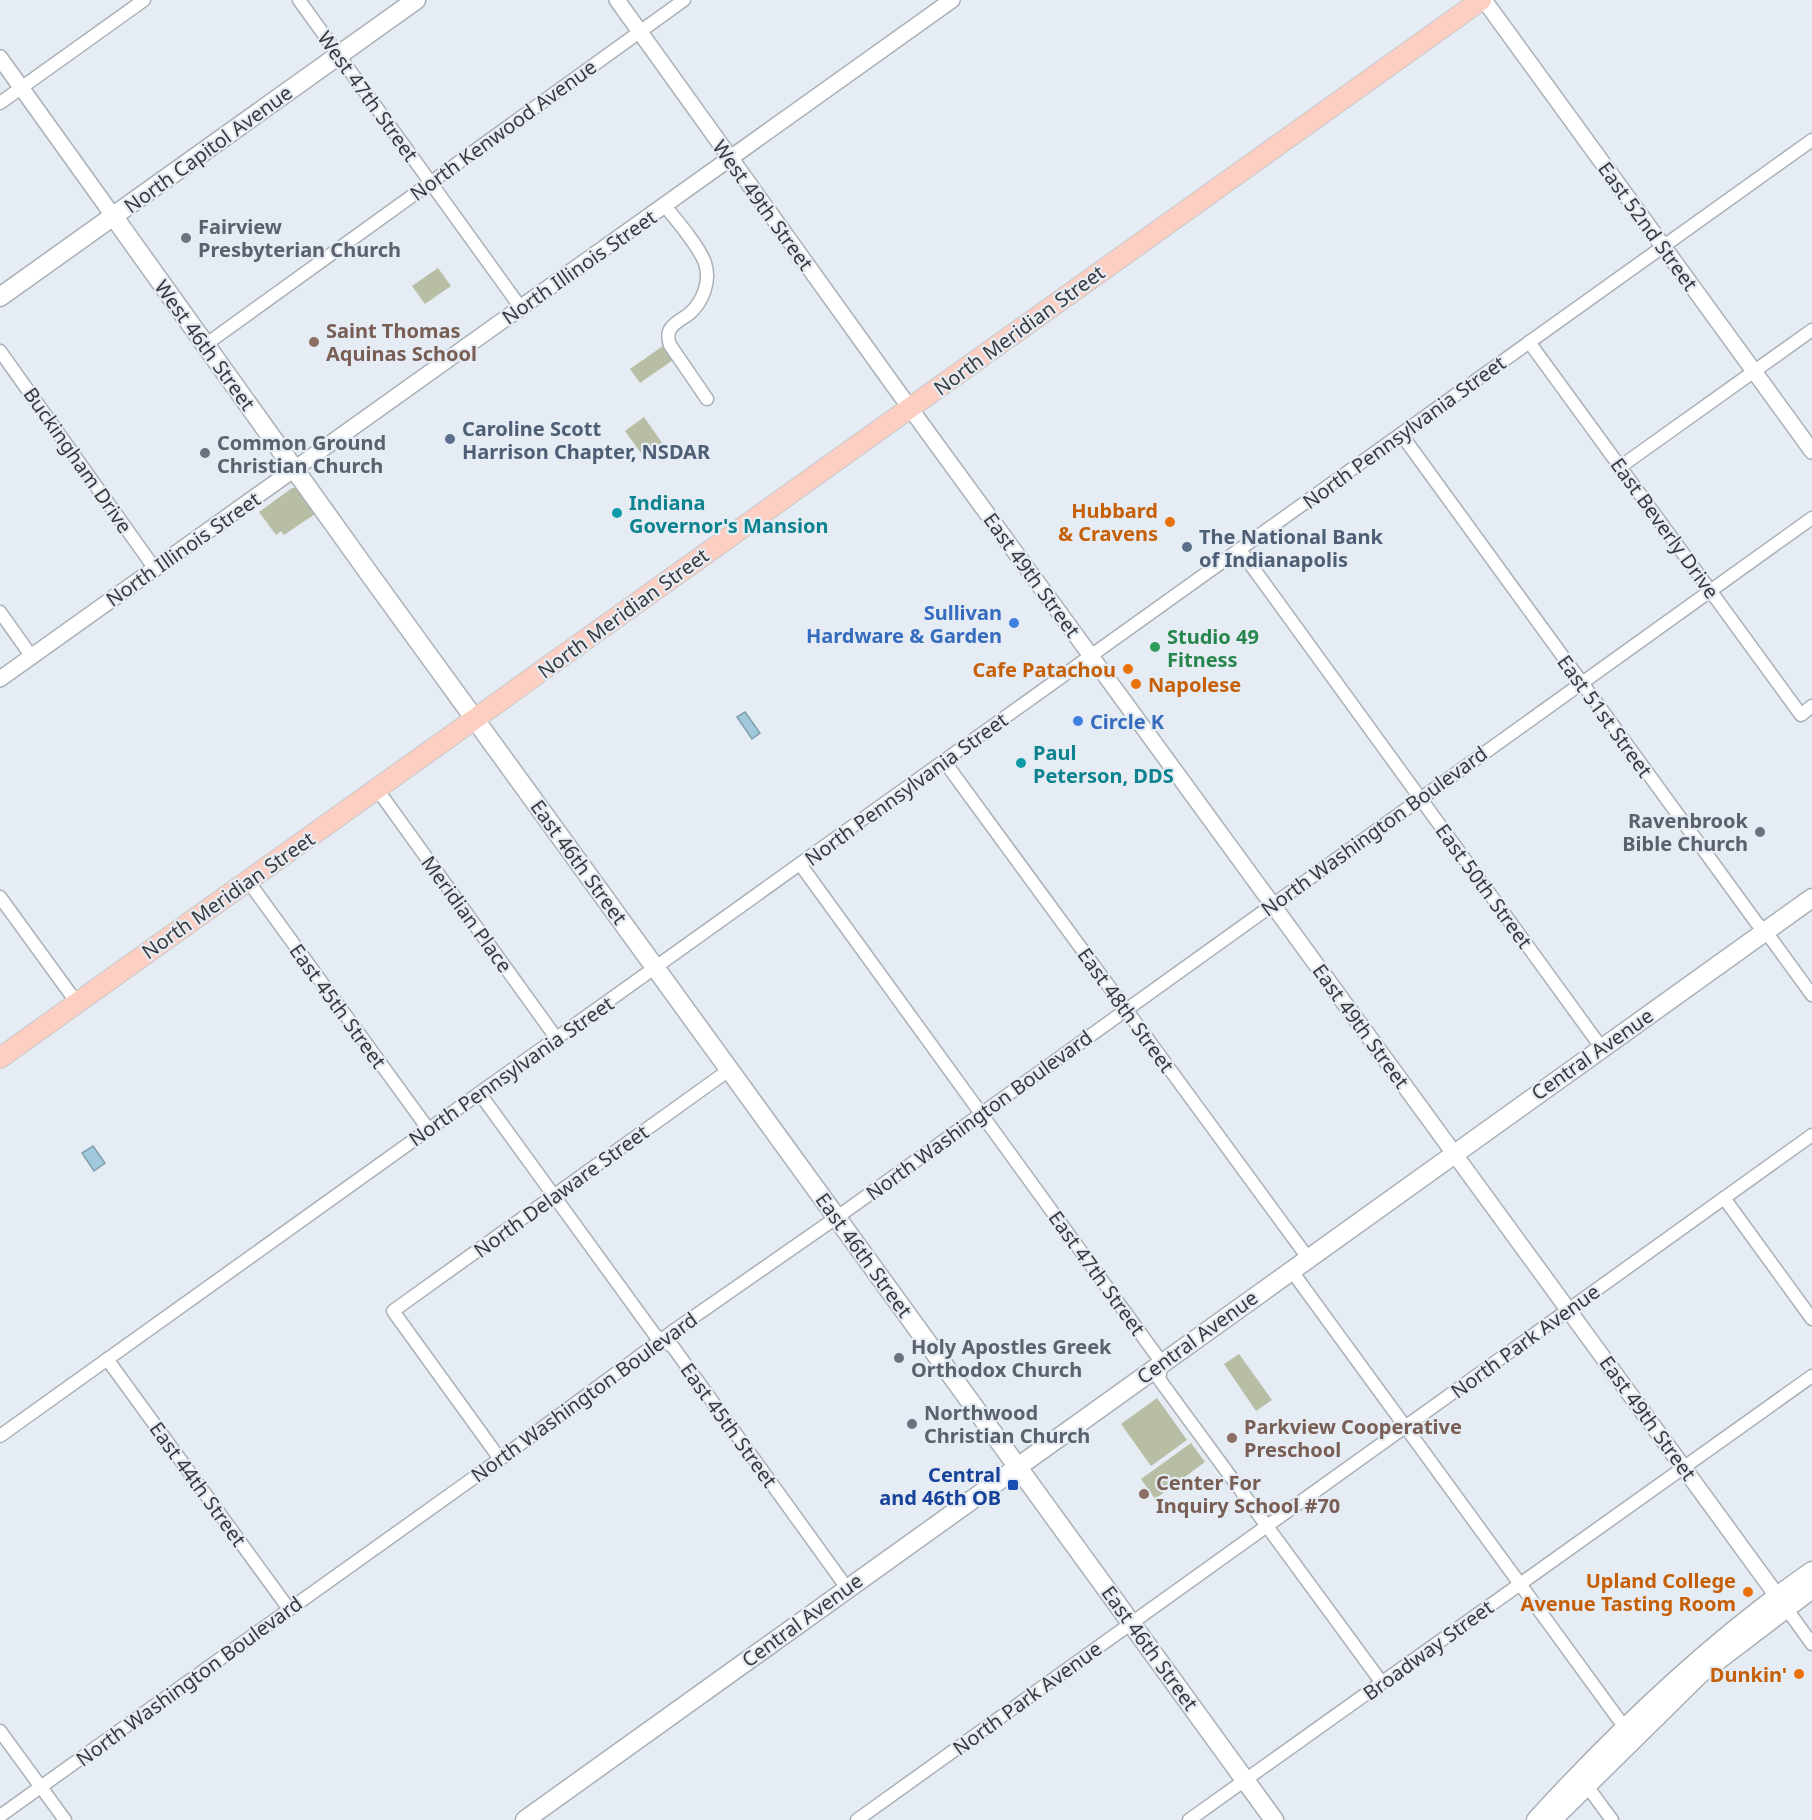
<svg xmlns="http://www.w3.org/2000/svg" width="1812" height="1820" font-family="'Noto Sans',sans-serif">
<style>
.green{fill:#b7bea4}
.water{fill:#a0cadb;stroke:#819fac;stroke-width:1.5}
.lines{fill:none;stroke-linecap:round;stroke-linejoin:round}
.minor-casing{stroke:#aab0b7;stroke-width:15}
.tertiary-casing{stroke:#aab0b7;stroke-width:18}
.secondary-casing{stroke:#aab0b7;stroke-width:21}
.primary-casing{stroke:#c7c8c9;stroke-width:22}
.minor{stroke:#fff;stroke-width:12}
.tertiary{stroke:#fff;stroke-width:15}
.secondary{stroke:#fff;stroke-width:18}
.primary{stroke:#fdcfc2;stroke-width:20}
.worship-dot{fill:#6b7280;stroke:#e6ecf4;stroke-width:2}
.education-dot{fill:#8d6e63;stroke:#e6ecf4;stroke-width:2}
.service-dot{fill:#5c6f8a;stroke:#e6ecf4;stroke-width:2}
.culture-dot{fill:#0f9aa8;stroke:#e6ecf4;stroke-width:2}
.food-dot{fill:#e8710a;stroke:#e6ecf4;stroke-width:2}
.shop-dot{fill:#3f7fe0;stroke:#e6ecf4;stroke-width:2}
.leisure-dot{fill:#2e9e5b;stroke:#e6ecf4;stroke-width:2}
.transit-dot{fill:#1a4fb4;stroke:#e6ecf4;stroke-width:2}
.labels{text-anchor:middle;dominant-baseline:central;stroke-width:4.5;stroke-linejoin:round;paint-order:stroke}
.street-label{font-size:20px;fill:#383b3e;stroke:#e6ecf4}
.worship-label{font-size:20px;font-weight:bold;fill:#5b616d;stroke:#e6ecf4;text-anchor:start}
.education-label{font-size:20px;font-weight:bold;fill:#785e54;stroke:#e6ecf4;text-anchor:start}
.service-label{font-size:20px;font-weight:bold;fill:#4e5e75;stroke:#e6ecf4;text-anchor:start}
.culture-label{font-size:20px;font-weight:bold;fill:#0d838f;stroke:#e6ecf4;text-anchor:start}
.food-label{font-size:20px;font-weight:bold;fill:#c56008;stroke:#e6ecf4;text-anchor:end}
.shop-label{font-size:20px;font-weight:bold;fill:#366cbe;stroke:#e6ecf4;text-anchor:end}
.leisure-label{font-size:20px;font-weight:bold;fill:#27864d;stroke:#e6ecf4;text-anchor:start}
.transit-label{font-size:20px;font-weight:bold;fill:#164399;stroke:#e6ecf4;text-anchor:end}
</style>
<rect width="100%" height="100%" fill="#e6ecf4"/>
<g class="green">
<polygon points="438,268 451,286 425,304 412,286"/>
<polygon points="663,346 673,360 640,383 630,369"/>
<polygon points="644,417 665,447 646,460 625,431"/>
<polygon points="292,488 296,488 315,514 284,535 281,531 276,535 259,512"/>
<polygon points="1239,1354 1272,1400 1256,1411 1224,1364"/>
<polygon points="1157,1398 1187,1440 1151,1466 1121,1424"/>
<polygon points="1191,1443 1205,1462 1155,1499 1141,1479"/>
</g>
<g class="water">
<polygon points="745,712 760,733 752,739 737,717"/>
<polygon points="93,1146 105,1163 94,1171 82,1153"/>
</g>
<g class="lines">
<defs>
<g id="minor">
<polyline points="299,0 521,308"/>
<polyline points="0,103 144,0"/>
<path d="M665 206C677 221 699 246 705 263 711 281 703 302 689 314 684 318 675 322 671 328 667 333 668 339 670 345L707 399"/>
<polyline points="1529,342 1801,715 1812,706"/>
<polyline points="205,345 684,0"/>
<polyline points="0,351 155,569"/>
<polyline points="1401,434 1756,922 1772,940 1812,995"/>
<polyline points="1620,467 1812,330"/>
<polyline points="1240,550 1601,1047"/>
<polyline points="0,612 32,657"/>
<polyline points="944,761 1308,1258"/>
<polyline points="377,789 557,1039"/>
<polyline points="800,864 1162,1363 1159,1379 1382,1683"/>
<polyline points="248,881 429,1130"/>
<polyline points="0,897 77,1003"/>
<polyline points="480,1094 655,1335 673,1347 847,1588"/>
<polyline points="1724,1198 1812,1319"/>
<polyline points="1291,1270 1625,1728"/>
<polyline points="107,1359 289,1609"/>
<polyline points="0,1436 1812,140"/>
<polyline points="500,1459 393,1311 729,1070"/>
<polyline points="1786,1608 1812,1644"/>
<polyline points="0,1731 65,1820"/>
<polyline points="1587,1786 1612,1820"/>
<polyline points="0,1816 500,1459 672,1332 843,1213 1812,518"/>
<polyline points="857,1820 1812,1135"/>
<polyline points="1189,1820 1812,1376"/>
</g>
<g id="tertiary">
<polyline points="617,0 899,393 1783,1604"/>
<polyline points="1484,0 1812,451"/>
<polyline points="0,58 114,217"/>
<polyline points="0,679 952,0"/>
</g>
<g id="secondary">
<polyline points="114,217 368,572 1274,1820"/>
<polyline points="0,297 416,0"/>
<polyline points="525,1820 1812,898"/>
<path d="M1536 1820C1620 1728 1710 1642 1812 1571"/>
<polyline points="1552,1820 1700,1674 1812,1589"/>
</g>
<polyline id="primary" points="0,1058 1481,0"/>
</defs>
<use href="#minor" class="minor-casing"/>
<use href="#tertiary" class="tertiary-casing"/>
<use href="#secondary" class="secondary-casing"/>
<use href="#primary" class="primary-casing"/>
<use href="#minor" class="minor"/>
<use href="#tertiary" class="tertiary"/>
<use href="#secondary" class="secondary"/>
<use href="#primary" class="primary"/>
</g>
<g class="worship-dot">
<circle cx="186" cy="238" r="6"/>
<circle cx="205" cy="453" r="6"/>
<circle cx="1760" cy="832" r="6"/>
<circle cx="899" cy="1358" r="6"/>
<circle cx="912" cy="1424" r="6"/>
</g>
<g class="education-dot">
<circle cx="314" cy="342" r="6"/>
<circle cx="1232" cy="1438" r="6"/>
<circle cx="1144" cy="1494" r="6"/>
</g>
<g class="service-dot">
<circle cx="450" cy="439" r="6"/>
<circle cx="1187" cy="547" r="6"/>
</g>
<g class="culture-dot">
<circle cx="617" cy="513" r="6"/>
<circle cx="1021" cy="763" r="6"/>
</g>
<g class="food-dot">
<circle cx="1170" cy="522" r="6"/>
<circle cx="1128" cy="669" r="6"/>
<circle cx="1136" cy="684" r="6"/>
<circle cx="1748" cy="1592" r="6"/>
<circle cx="1799" cy="1674" r="6"/>
</g>
<g class="shop-dot">
<circle cx="1014" cy="623" r="6"/>
<circle cx="1078" cy="721" r="6"/>
</g>
<circle class="leisure-dot" cx="1155" cy="647" r="6"/>
<rect class="transit-dot" x="1007" y="1479" width="12" height="12" rx="3"/>
<g class="labels">
<g class="street-label">
<text transform="translate(368 96) rotate(54)">West 47th Street</text>
<text transform="translate(503 130) rotate(-36)">North Kenwood Avenue</text>
<text transform="translate(208 149) rotate(-36)">North Capitol Avenue</text>
<text transform="translate(763 205) rotate(54)">West 49th Street</text>
<text transform="translate(1648 226) rotate(54)">East 52nd Street</text>
<text transform="translate(579 267) rotate(-35)">North Illinois Street</text>
<text transform="translate(1019 330) rotate(-36)">North Meridian Street</text>
<text transform="translate(205 345) rotate(54)">West 46th Street</text>
<text transform="translate(1404 432) rotate(-36)">North Pennsylvania Street</text>
<text transform="translate(78 460) rotate(55)">Buckingham Drive</text>
<text transform="translate(1665 528) rotate(54)">East Beverly Drive</text>
<text transform="translate(183 549) rotate(-35)">North Illinois Street</text>
<text transform="translate(1032 575) rotate(54)">East 49th Street</text>
<text transform="translate(623 613) rotate(-36)">North Meridian Street</text>
<text transform="translate(1605 716) rotate(54)">East 51st Street</text>
<text transform="translate(906 789) rotate(-36)">North Pennsylvania Street</text>
<text transform="translate(1374 831) rotate(-36)">North Washington Boulevard</text>
<text transform="translate(579 862) rotate(54)">East 46th Street</text>
<text transform="translate(1484 886) rotate(54)">East 50th Street</text>
<text transform="translate(228 895) rotate(-35)">North Meridian Street</text>
<text transform="translate(467 914) rotate(54)">Meridian Place</text>
<text transform="translate(338 1006) rotate(54)">East 45th Street</text>
<text transform="translate(1126 1010) rotate(54)">East 48th Street</text>
<text transform="translate(1361 1026) rotate(54)">East 49th Street</text>
<text transform="translate(1592 1054) rotate(-35)">Central Avenue</text>
<text transform="translate(511 1071) rotate(-35)">North Pennsylvania Street</text>
<text transform="translate(979 1115) rotate(-36)">North Washington Boulevard</text>
<text transform="translate(561 1191) rotate(-36)">North Delaware Street</text>
<text transform="translate(864 1255) rotate(54)">East 46th Street</text>
<text transform="translate(1097 1273) rotate(54)">East 47th Street</text>
<text transform="translate(1197 1337) rotate(-36)">Central Avenue</text>
<text transform="translate(1525 1341) rotate(-36)">North Park Avenue</text>
<text transform="translate(584 1397) rotate(-36)">North Washington Boulevard</text>
<text transform="translate(1648 1418) rotate(54)">East 49th Street</text>
<text transform="translate(729 1425) rotate(54)">East 45th Street</text>
<text transform="translate(198 1484) rotate(54)">East 44th Street</text>
<text transform="translate(802 1620) rotate(-36)">Central Avenue</text>
<text transform="translate(1150 1648) rotate(54)">East 46th Street</text>
<text transform="translate(1428 1650) rotate(-36)">Broadway Street</text>
<text transform="translate(189 1681) rotate(-36)">North Washington Boulevard</text>
<text transform="translate(1027 1698) rotate(-36)">North Park Avenue</text>
</g>
<g class="worship-label">
<text x="198" y="226">Fairview<tspan x="198" dy="23">Presbyterian Church</tspan></text>
<text x="217" y="442">Common Ground<tspan x="217" dy="23">Christian Church</tspan></text>
<text x="1748" y="820" text-anchor="end">Ravenbrook<tspan x="1748" dy="23">Bible Church</tspan></text>
<text x="911" y="1346">Holy Apostles Greek<tspan x="911" dy="23">Orthodox Church</tspan></text>
<text x="924" y="1412">Northwood<tspan x="924" dy="23">Christian Church</tspan></text>
</g>
<g class="education-label">
<text x="326" y="330">Saint Thomas<tspan x="326" dy="23">Aquinas School</tspan></text>
<text x="1244" y="1426">Parkview Cooperative<tspan x="1244" dy="23">Preschool</tspan></text>
<text x="1156" y="1482">Center For<tspan x="1156" dy="23">Inquiry School #70</tspan></text>
</g>
<g class="service-label">
<text x="462" y="428">Caroline Scott<tspan x="462" dy="23">Harrison Chapter, NSDAR</tspan></text>
<text x="1199" y="536">The National Bank<tspan x="1199" dy="23">of Indianapolis</tspan></text>
</g>
<g class="culture-label">
<text x="629" y="502">Indiana<tspan x="629" dy="23">Governor's Mansion</tspan></text>
<text x="1033" y="752">Paul<tspan x="1033" dy="23">Peterson, DDS</tspan></text>
</g>
<g class="food-label">
<text x="1158" y="510">Hubbard<tspan x="1158" dy="23">&amp; Cravens</tspan></text>
<text x="1116" y="669">Cafe Patachou</text>
<text x="1148" y="684" text-anchor="start">Napolese</text>
<text x="1736" y="1580">Upland College<tspan x="1736" dy="23">Avenue Tasting Room</tspan></text>
<text x="1787" y="1674">Dunkin'</text>
</g>
<g class="shop-label">
<text x="1002" y="612">Sullivan<tspan x="1002" dy="23">Hardware &amp; Garden</tspan></text>
<text x="1090" y="721" text-anchor="start">Circle K</text>
</g>
<g class="leisure-label">
<text x="1167" y="636">Studio 49<tspan x="1167" dy="23">Fitness</tspan></text>
</g>
<g class="transit-label">
<text x="1001" y="1474">Central<tspan x="1001" dy="23">and 46th OB</tspan></text>
</g>
</g>
</svg>
